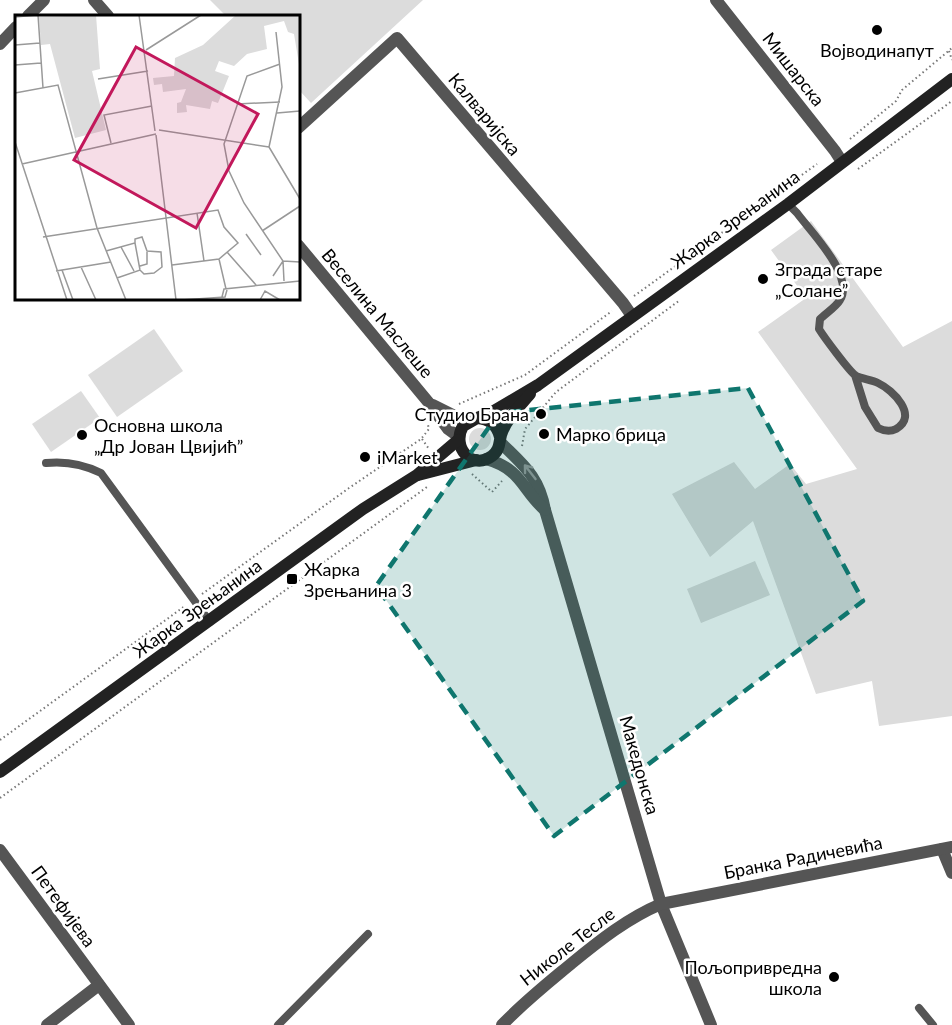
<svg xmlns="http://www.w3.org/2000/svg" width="952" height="1025" font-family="Lato,sans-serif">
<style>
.green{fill:#dcdcdc}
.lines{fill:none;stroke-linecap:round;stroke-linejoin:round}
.path{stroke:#777;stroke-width:2;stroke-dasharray:1.5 3;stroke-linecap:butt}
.service{stroke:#555;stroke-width:8}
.minor{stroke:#555;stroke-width:12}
.secondary{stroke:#222;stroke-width:12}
.oneway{stroke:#999}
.marked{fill:#0f766e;fill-opacity:0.2;stroke:#0f766e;stroke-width:4.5;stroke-dasharray:12 8;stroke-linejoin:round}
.poi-dot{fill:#000;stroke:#fff;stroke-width:2}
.labels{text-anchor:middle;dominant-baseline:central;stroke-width:5;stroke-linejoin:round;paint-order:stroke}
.poi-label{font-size:18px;fill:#000;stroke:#fff;text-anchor:start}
.street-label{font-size:18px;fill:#000;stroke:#fff}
.inset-road{fill:none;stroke:#999;stroke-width:1.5}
.view{fill:#c2185b;fill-opacity:0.15;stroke:#c2185b;stroke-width:3}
.inset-edge{fill:none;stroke:#000;stroke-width:3}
</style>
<rect width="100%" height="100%" fill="#fff"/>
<g class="green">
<polygon points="210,0 423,0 311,103 299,90 298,16 226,16"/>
<polygon points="811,221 903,347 952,321 952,716 879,726 872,681 816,694 753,521 710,557 672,494 734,462 755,489 790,464 806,484 857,469 758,332 806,298 771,250"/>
<polygon points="154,329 183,371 117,417 88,375"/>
<polygon points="81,391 100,418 51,452 32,424"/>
<circle cx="480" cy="439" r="11"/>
<polygon points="755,561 770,595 701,623 687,589"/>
</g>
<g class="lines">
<g class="path">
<polyline points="949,51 952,60"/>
<polyline points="850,139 896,101 902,90 952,48"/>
<polyline points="858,169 952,101"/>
<polyline points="634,296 817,164"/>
<polyline points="459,404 525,375 612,311"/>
<polyline points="422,439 429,449"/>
<polyline points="522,446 525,429 556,392 680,300"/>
<polyline points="472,474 492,492 502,481"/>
<polyline points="202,594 349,488 421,439 429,429 428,425"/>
<polyline points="0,740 185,606"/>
<polyline points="0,798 427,487"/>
</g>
<g class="service">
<path d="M788 204 797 213C811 232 855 276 840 300 836 307 826 313 820 319L819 329C824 337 849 371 856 376 863 379 872 380 878 383 893 390 919 416 896 429 890 432 884 431 878 428L865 407 855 375"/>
<path d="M46 463C65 461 83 464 101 473L210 622"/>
<polyline points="919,1008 933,1025"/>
<polyline points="278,1025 368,934"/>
</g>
<g class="minor">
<polyline points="94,0 108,16"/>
<polyline points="716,0 835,151 842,162"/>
<polyline points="28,16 44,0"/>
<polyline points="0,44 16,27"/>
<polyline points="298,128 397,38 623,303 632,316"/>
<polyline points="298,245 429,403 448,429 459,437"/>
<polyline points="433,405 467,422"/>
<path d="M500 442C523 465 539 476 545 510L661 904 711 1025"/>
<path d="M486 459C522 469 522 490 545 510"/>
<polyline points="942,849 952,873"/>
<polyline points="0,850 129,1025"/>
<polyline points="47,1025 99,985"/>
<path d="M502 1025C524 1002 548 983 572 963 600 940 628 918 661 904L952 847"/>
</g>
<g class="secondary">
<polyline points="477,418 494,411 538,385 788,204 952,79"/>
<path d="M500 437C497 425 490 419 477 418L463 426C451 447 472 471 492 456 500 450 499 443 501 435 506 419 520 406 530 394"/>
<polyline points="418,475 476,460"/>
<polyline points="0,772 363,509 417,475 458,440"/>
</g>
</g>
<defs><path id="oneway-shaft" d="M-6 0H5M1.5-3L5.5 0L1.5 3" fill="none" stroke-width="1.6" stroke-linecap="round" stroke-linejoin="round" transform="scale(1.5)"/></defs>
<use class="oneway" href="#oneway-shaft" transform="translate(530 472) rotate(-128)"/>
<path class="marked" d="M748 388 863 601 554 836 376 586 499 413Z"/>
<g class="poi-dot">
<circle cx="877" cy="30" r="6"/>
<circle cx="763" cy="279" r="6"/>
<circle cx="541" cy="414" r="6"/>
<circle cx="544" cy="434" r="6"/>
<circle cx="82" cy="435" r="6"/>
<circle cx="365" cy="457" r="6"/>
<rect x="286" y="573" width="12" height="12" rx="3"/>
<circle cx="834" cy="977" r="6"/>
</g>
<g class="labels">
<g class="poi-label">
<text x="877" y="50" text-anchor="middle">Војводинапут</text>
<text x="775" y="269">Зграда старе<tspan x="775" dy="21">„Солане”</tspan></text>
<text x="529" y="414" text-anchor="end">Студио Брана</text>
<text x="94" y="425">Основна школа<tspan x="94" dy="21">„Др Јован Цвијић”</tspan></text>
<text x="556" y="434">Марко брица</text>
<text x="377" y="457">iMarket</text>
<text x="304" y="569">Жарка<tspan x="304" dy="21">Зрењанина 3</tspan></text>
<text x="822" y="967" text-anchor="end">Пољопривредна<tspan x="822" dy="21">школа</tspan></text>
</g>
<g class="street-label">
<text transform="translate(794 69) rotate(52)">Мишарска</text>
<text transform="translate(485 114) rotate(50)">Калваријска</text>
<text transform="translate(735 219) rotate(-36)">Жарка Зрењанина</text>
<text transform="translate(378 313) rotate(50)">Веселина Маслеше</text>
<text transform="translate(197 608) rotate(-36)">Жарка Зрењанина</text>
<text transform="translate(640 765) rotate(74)">Македонска</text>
<text transform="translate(803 857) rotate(-11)">Бранка Радичевића</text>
<text transform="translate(64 906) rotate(54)">Петефијева</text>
<text transform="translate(567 946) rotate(-38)">Николе Тесле</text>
</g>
</g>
<g transform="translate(15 15)">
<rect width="285" height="285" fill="#fff"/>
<path d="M81 0 85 54 77 56 91 115 60 123 35 29 26 30 24 2ZM221 0H285V55L279 19 273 17 269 6 249 11 252 34 232 39 219 51 204 46 200 56 214 61 203 88 197 86 195 94 171 90 172 97 162 98V88L166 87 171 74 148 77 147 69 139 70 138 63 159 61 160 43 188 30Z" fill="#dcdcdc"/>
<path class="inset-road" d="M23 0 28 73M124 0 140 116M0 2 22 0M0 30 25 28M131 35 186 0M265 49 232 61 209 129 214 156 229 188 268 246 269 266M0 50 26 48M83 64 133 56M0 78 43 70 82 213 111 285M222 89 265 87M262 98 285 96M144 115 254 132M141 120 161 285M0 127 52 285M96 128 89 100 137 91M254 132 267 72 261 17M254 132 285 184M7 149 141 119M182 198 189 246M247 216 285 191M231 219 246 240M28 222 203 195 209 212 223 228 204 244 157 250M120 228 125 255M106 232 119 256M91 236 120 228V224L127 222 132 236 146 237 147 252 139 258 129 259 125 255 102 263M212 237 241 270M204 244 211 274M125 251 132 249V237M66 252 81 285M47 255 58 285M41 256 96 247M258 261 268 246 285 247M207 282 209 274 285 266M14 285H33M166 285 210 282 212 275M245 285 250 276 265 285"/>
<path class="view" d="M121 32 243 99 181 213 59 145Z"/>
<rect width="285" height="285" class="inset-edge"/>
</g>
</svg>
